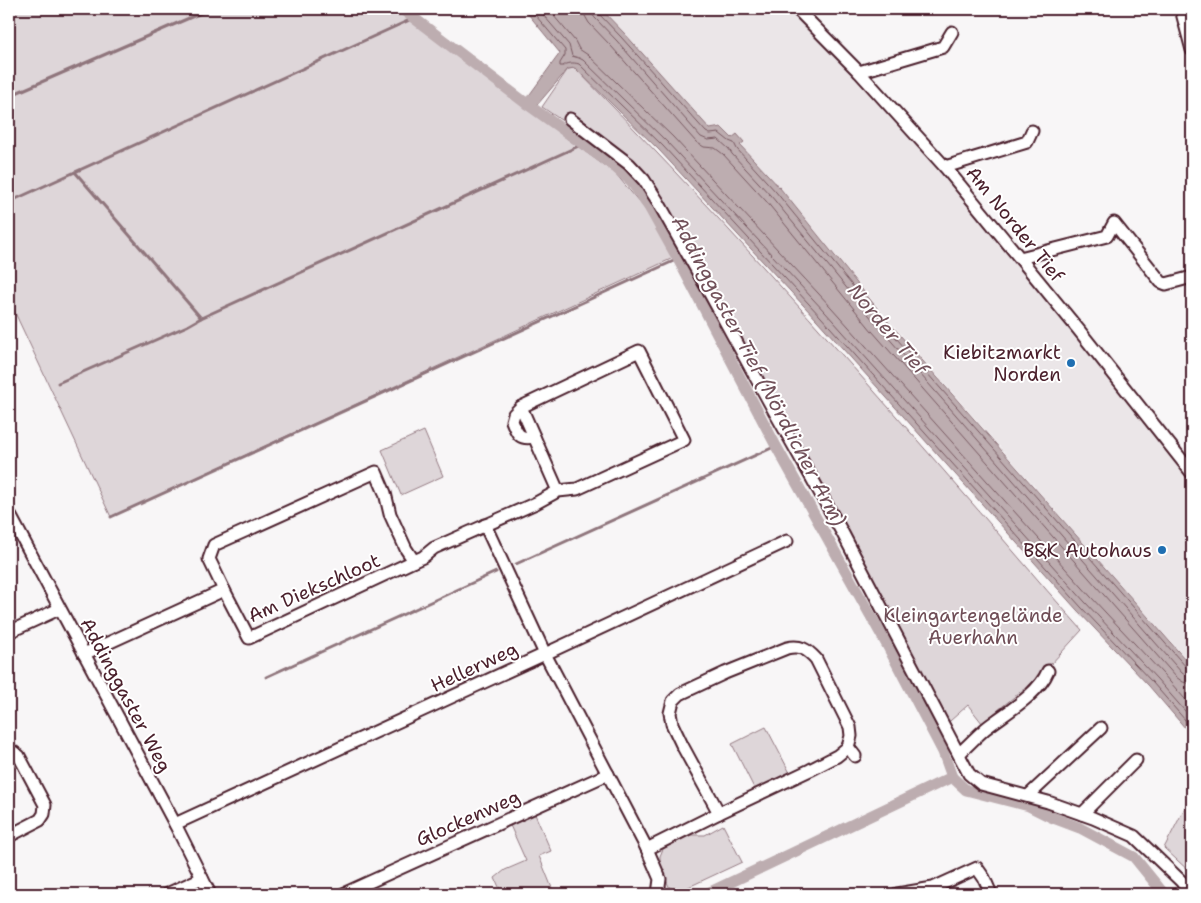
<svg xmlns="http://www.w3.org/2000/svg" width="1201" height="903" font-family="'Shantell Sans',sans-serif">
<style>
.built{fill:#ebe6e8}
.green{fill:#ded6d9;stroke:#947a82}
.water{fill:#bdadb0;stroke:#8f747b}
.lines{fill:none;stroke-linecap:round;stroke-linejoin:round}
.shore{stroke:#785860;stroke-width:1}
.stream{stroke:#8f747b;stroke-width:3}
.canal{stroke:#bdadb0;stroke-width:11}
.minor-casing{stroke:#4a1f2b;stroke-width:15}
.minor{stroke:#fff;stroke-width:11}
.poi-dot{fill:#1f6fb2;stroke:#fff;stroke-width:2}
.labels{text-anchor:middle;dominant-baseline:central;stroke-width:4;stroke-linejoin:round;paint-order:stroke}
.street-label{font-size:19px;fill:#4a1f2b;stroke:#fff}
.poi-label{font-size:19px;fill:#4a1f2b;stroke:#fff;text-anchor:end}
.park-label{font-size:19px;fill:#6f4d56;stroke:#fff}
.water-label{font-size:20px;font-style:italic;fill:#72515a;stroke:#fff}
</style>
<rect width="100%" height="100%" fill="#f8f6f7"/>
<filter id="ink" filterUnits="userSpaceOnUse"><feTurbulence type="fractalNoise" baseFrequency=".02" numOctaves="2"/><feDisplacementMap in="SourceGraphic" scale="10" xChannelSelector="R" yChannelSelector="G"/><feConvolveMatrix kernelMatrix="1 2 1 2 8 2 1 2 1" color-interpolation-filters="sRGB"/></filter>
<g filter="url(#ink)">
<polygon class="built" points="602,9 791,9 933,165 1011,255 1069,325 1192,482 1192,665 1146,614 887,318 780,188 740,145 744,142 732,138 721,126 710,129"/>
<g class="green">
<polygon points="9,9 391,9 404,16 573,143 616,174 645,209 673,258 111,517 9,300"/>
<path d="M575 68C703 198 825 334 945 472 991 524 1035 578 1082 630L1040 676 982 723 968 705 950 721H947L937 728 839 540 657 207 633 174 605 150 542 107 568 69Z"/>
<polygon points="424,431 443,476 401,495 382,450"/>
<polygon points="766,727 790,773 755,790 732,744"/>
<polygon points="1192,794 1192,879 1190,872 1164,848"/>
<polygon points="534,812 551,851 539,856 554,893 551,894 502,894 495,878 505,870 526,861 509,823"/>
<polygon points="723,825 742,862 680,891 669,887 660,863 660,856 663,849 691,835 705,835"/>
</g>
<polygon class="water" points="524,9 601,9 625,34 710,129 721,127 732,138 737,134 744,142 740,145 780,188 886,319 1192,667 1192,736 1149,686 1077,610 817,320 659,150 575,68 568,69 531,112 522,105 560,53"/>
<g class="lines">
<g class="shore">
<path d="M530 9 565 50V55L560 63V66H563C567 63 573 62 579 64L663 146 821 317 1081 607 1153 683 1192 728"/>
<polyline points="538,9 569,45 572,56 579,58 583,60 667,142 825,312 1085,602 1157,679 1192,719"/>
<polyline points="548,9 575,41 579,49 588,55 673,137 831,307 1091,597 1163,674 1192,707"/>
<polyline points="584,9 585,16 589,23 611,46 696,142 704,147 715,148 723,154 766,201 872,331 1176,677 1183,682 1192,684"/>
<polyline points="592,9 592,14 595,18 617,41 701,137 708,140 718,139 729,149 732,154 771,196 878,326 1182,673 1187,676 1192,676"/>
<polyline points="598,9 599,14 621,37 706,132 710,134 719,133 729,141 734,143 737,149 776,192 882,322 1187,668 1192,670"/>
</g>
<g class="stream">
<polyline points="9,96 210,9"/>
<polyline points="75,172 201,318 583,144"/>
<polyline points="9,202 414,18"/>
<polyline points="58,383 187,326 201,318"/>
<polyline points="111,517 678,259"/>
<polyline points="516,564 776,446"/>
<polyline points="266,677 496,572"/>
<polyline points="9,885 13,894"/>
</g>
<g class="canal">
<polyline points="402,9 527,104"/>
<polyline points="532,99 527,104 615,167 631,181 649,207 678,259 776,446 887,645 943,752 952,777 706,894"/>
<polyline points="952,777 966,790 1029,806 1051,817 1080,828 1134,857 1164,894"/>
<polyline points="1176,894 1192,879"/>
</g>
<defs>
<g id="minor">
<polyline points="797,9 859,72 945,167 1078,329 1192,473"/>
<polyline points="1181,9 1192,50"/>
<polyline points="859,72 943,47 952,32"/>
<polyline points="570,119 629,164 644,180 657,200 708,290 772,407 842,532 969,774 981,784 1048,802 1093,818 1134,836 1181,881 1191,894"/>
<polyline points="945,167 1027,142 1032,131"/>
<polyline points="1020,258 1107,236 1114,223 1161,282 1166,284 1192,277"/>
<polyline points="521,407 558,491"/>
<polyline points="9,513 175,824 210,894"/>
<polyline points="485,525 545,654 647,849 660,879 658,894"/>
<polyline points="224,590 249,638 414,561"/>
<polyline points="9,632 59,609"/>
<path d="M84 654 224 590 209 559 214 545 376 472 385 493 390 514 406 549 414 561 423 557 434 548 536 503 558 491 577 489 684 440 639 351 521 407 514 414 512 421C517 433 518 440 534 437"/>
<polyline points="9,749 19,756 45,805 44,814 40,820 9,836"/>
<path d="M959 754C967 746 976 737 985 729 1005 713 1038 695 1048 671"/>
<polyline points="1028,796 1101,728"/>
<polyline points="719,813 810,770 837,756 848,747 855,756"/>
<polyline points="1082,814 1136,760"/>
<polyline points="175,824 545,654 787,541"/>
<path d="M647 849 719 813 682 745 672 724 670 713 673 701 680 694 725 673 787 648C800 645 807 649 816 659L850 727 851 736 848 747"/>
<polyline points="167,894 202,878"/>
<polyline points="343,894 608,774"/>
<polyline points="897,894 933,888 977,868 984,878 991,894"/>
</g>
</defs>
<use href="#minor" class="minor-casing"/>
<use href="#minor" class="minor"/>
</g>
</g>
<g class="poi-dot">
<circle cx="1071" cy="363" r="5"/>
<circle cx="1162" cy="550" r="5"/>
</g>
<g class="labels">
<g class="street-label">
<text transform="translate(1015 224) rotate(51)">Am Norder Tief</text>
<text transform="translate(314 588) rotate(-24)">Am Diekschloot</text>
<text transform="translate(474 667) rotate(-25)">Hellerweg</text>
<text transform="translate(126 695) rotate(62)">Addinggaster Weg</text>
<text transform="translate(468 818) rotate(-24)">Glockenweg</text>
</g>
<g class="poi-label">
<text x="1061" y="352">Kiebitzmarkt<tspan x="1061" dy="22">Norden</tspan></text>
<text x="1152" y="550">B&amp;K Autohaus</text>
</g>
<g class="park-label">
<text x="973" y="615">Kleingartengelände<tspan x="973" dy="22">Auerhahn</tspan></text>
</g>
<g class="water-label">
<text transform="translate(888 329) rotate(50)">Norder Tief</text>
<text transform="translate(759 371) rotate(62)">Addinggaster Tief (Nördlicher Arm)</text>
</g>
</g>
<rect width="1201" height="903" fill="none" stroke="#fff" stroke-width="30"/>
<rect x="15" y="15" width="1171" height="873" fill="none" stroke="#4a1f2b" stroke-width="2" filter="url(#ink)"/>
</svg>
